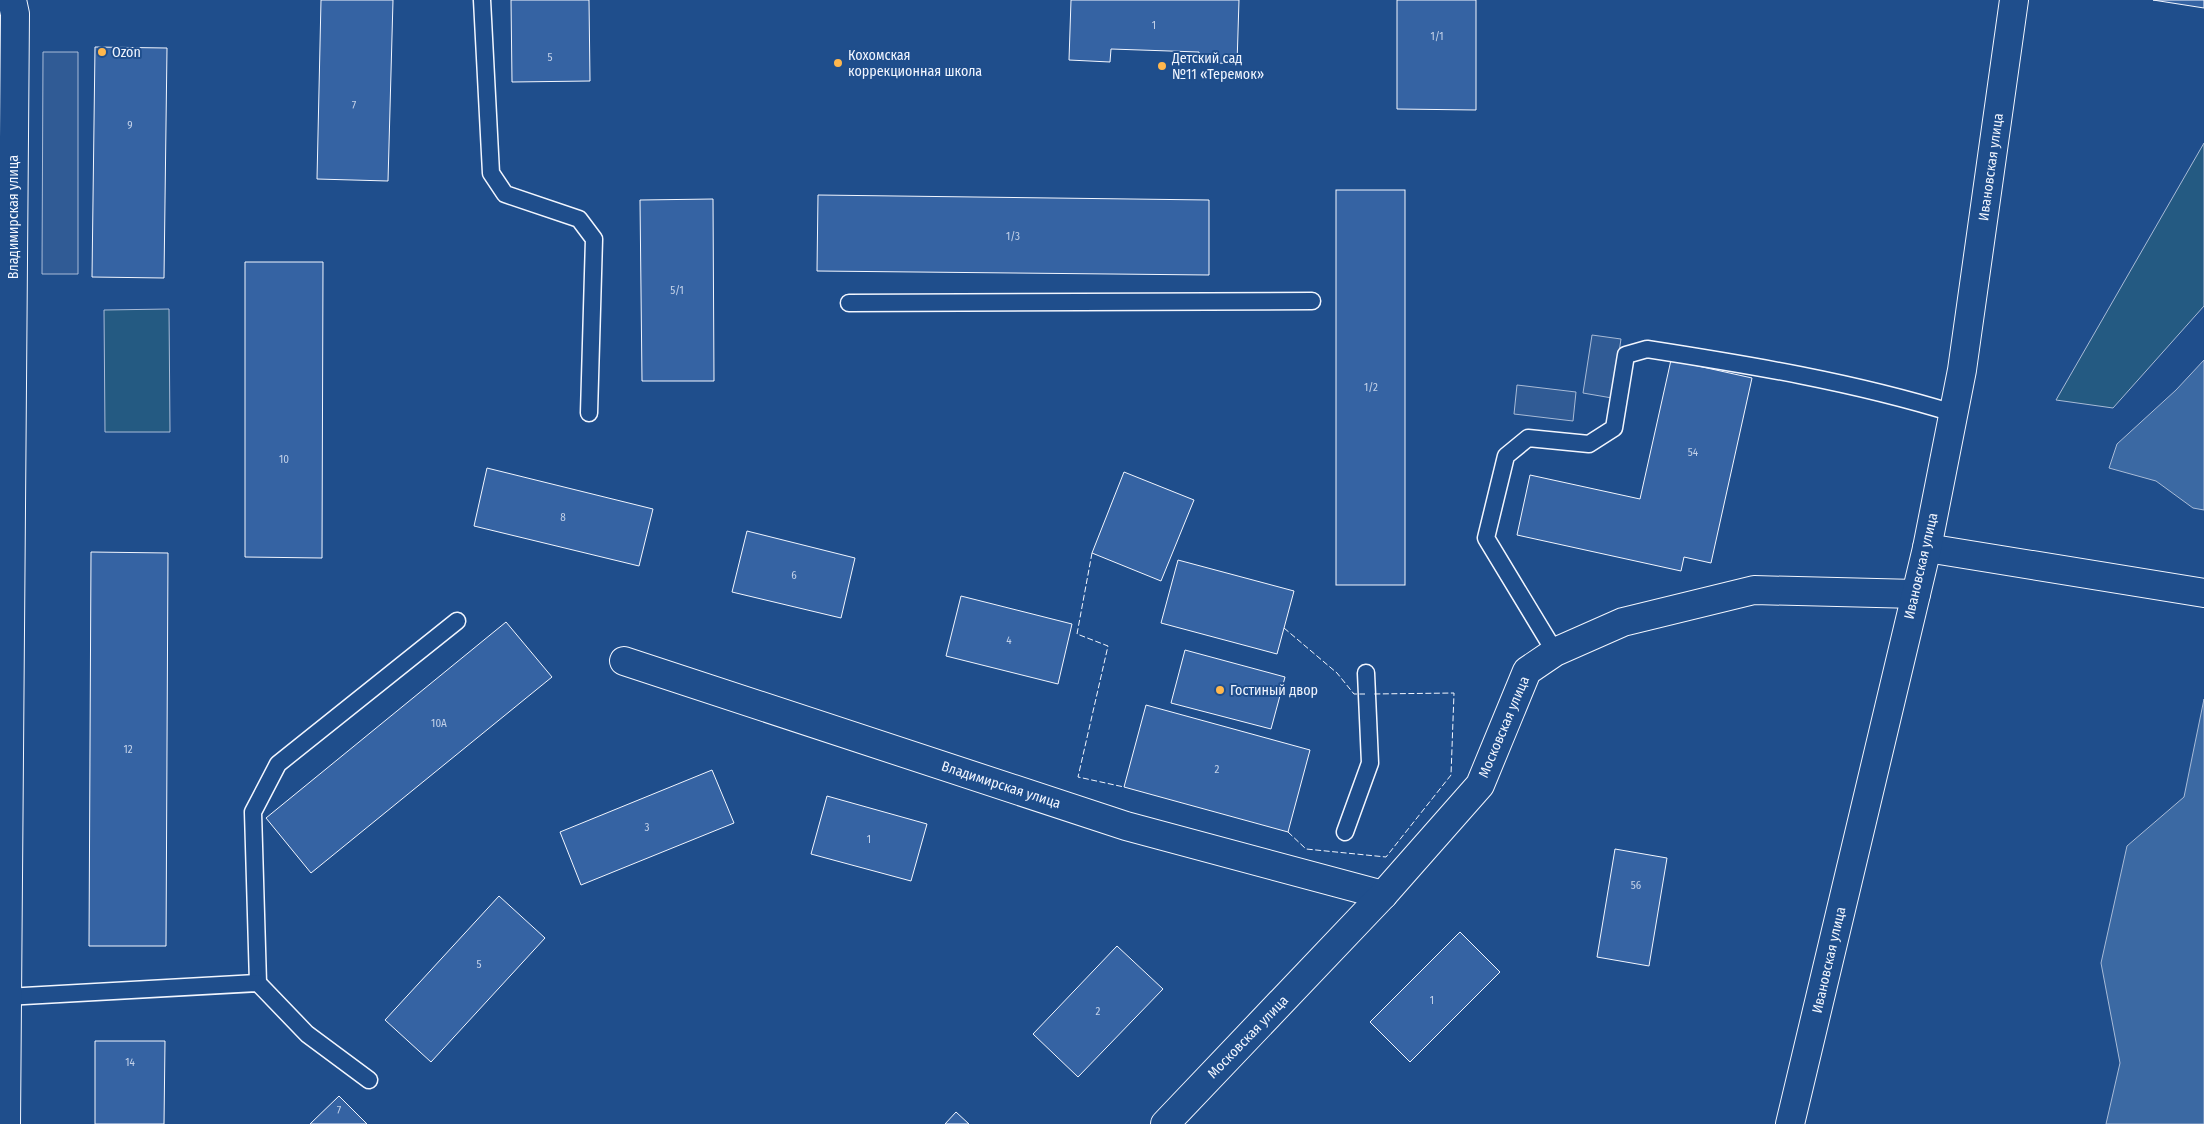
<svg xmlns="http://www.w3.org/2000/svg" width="2204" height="1124" font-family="'Fira Sans Condensed',sans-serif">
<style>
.green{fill:#245a82;stroke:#a8bbd7}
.parking{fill:#305b95;stroke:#a8bbd7}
.water{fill:#3b69a3;stroke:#a8bbd7}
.building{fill:#3563a3;stroke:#f2f6ff}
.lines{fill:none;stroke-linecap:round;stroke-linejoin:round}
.service-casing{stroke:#f2f6ff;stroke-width:19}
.minor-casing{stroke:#f2f6ff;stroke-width:30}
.primary-casing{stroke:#f2f6ff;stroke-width:30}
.service{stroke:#1f4e8c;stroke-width:16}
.minor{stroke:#1f4e8c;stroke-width:28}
.primary{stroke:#1f4e8c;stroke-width:28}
.fence{stroke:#f2f6ff;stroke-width:1;stroke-dasharray:6 2.5;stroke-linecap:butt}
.poi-dot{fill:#ffb74d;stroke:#1f4e8c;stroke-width:2}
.labels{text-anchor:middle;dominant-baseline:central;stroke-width:4;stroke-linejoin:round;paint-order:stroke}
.number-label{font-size:11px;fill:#c3d1e8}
.poi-label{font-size:14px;fill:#f2f6ff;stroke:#1f4e8c;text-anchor:start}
.street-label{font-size:14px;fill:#f2f6ff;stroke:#1f4e8c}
</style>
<rect width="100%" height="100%" fill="#1f4e8c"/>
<g class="green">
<polygon points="2204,143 2204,306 2113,408 2056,400"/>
<polygon points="169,309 170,432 105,432 104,310"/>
</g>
<g class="parking">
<polygon points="43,52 78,52 78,274 42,274"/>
<polygon points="1592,335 1621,339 1612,398 1583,393"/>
<polygon points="1517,385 1576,392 1573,421 1514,414"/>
</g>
<g class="water">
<polygon points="2204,360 2204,510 2193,508 2156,481 2109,468 2117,444 2176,390"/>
<polygon points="2204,699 2204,1124 2106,1124 2120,1063 2101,963 2127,846 2184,797"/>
</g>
<g class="building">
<polygon points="321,0 393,0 388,181 317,179"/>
<polygon points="511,0 589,0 590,81 512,82"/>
<polygon points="1071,0 1239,0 1237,64 1199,62 1199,52 1111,49 1110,62 1069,60"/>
<polygon points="1397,0 1476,0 1476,110 1397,109"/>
<polygon points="2153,0 2204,0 2204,8"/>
<polygon points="95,47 167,48 164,278 92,277"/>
<rect x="1336" y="190" width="69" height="395"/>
<polygon points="818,195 1209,200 1209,275 817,271"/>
<polygon points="713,199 714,381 642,381 640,200"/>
<polygon points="245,262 323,262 322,558 245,557"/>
<polygon points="1671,360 1752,378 1711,563 1684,557 1681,571 1517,535 1530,475 1640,499"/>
<polygon points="487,468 653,509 639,566 474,526"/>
<polygon points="1124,472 1194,500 1161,581 1092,553"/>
<polygon points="747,531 855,558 841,618 732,592"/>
<polygon points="91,552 168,553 166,946 89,946"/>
<polygon points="1178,560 1294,591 1277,654 1161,623"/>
<polygon points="961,596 1072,624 1058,684 946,656"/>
<polygon points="506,622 552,677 311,873 266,818"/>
<polygon points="1185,650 1285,677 1271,729 1171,703"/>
<polygon points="1146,705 1310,750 1288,832 1124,787"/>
<polygon points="712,770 734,823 581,885 560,832"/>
<polygon points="827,796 927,824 911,881 811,854"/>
<polygon points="1615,849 1667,858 1649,966 1597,957"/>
<polygon points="499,896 545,938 431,1062 385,1020"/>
<polygon points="1460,932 1500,972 1410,1062 1370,1022"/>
<polygon points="1117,946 1163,989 1078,1077 1033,1034"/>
<polygon points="95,1041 165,1041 164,1124 95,1124"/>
<polygon points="339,1096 367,1124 310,1124"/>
<polygon points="956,1112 969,1124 945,1124"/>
</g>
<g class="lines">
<defs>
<g id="service">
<polyline points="482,0 491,173 505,194 579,219 594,239 589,413"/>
<polyline points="849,303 1312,301"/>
<path d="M1555 652 1486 538 1506 456 1528 438 1589 444 1614 428 1626 355 1647 349C1750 365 1853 382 1953 413"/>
<polyline points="1345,832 1370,763 1366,673"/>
<polyline points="258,983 253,812 278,764 457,621"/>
<polyline points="6,997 258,983 307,1034 369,1080"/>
</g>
<g id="minor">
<polyline points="1927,548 2204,593"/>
<polyline points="624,661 1126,826 1383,895"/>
<polyline points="6,1124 15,14 12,0"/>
<polyline points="1165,1124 1383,895 1480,785 1527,671 1555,652 1623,622 1754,590 1916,594"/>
</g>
<polyline id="primary" points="1790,1124 1927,548 1962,370 2014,0"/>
</defs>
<use href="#service" class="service-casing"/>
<use href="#minor" class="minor-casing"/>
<use href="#primary" class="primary-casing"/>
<use href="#service" class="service"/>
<use href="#minor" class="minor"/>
<use href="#primary" class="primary"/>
<g class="fence">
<polyline points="1092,553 1077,634 1108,646 1078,777 1124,787"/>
<polyline points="1284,628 1337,673 1354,694 1365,694"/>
<polyline points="1288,832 1306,849 1386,857 1451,775 1454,693 1373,694"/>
</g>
</g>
<g class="poi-dot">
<circle cx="102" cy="52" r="5"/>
<circle cx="838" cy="63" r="5"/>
<circle cx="1162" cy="66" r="5"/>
<circle cx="1220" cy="690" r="5"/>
</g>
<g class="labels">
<g class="number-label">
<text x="1154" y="25">1</text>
<text x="1437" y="36">1/1</text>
<text x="550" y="57">5</text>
<text x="354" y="105">7</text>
<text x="130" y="125">9</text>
<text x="1013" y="236">1/3</text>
<text x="677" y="290">5/1</text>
<text x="1371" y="387">1/2</text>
<text x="1693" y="452">54</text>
<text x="284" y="459">10</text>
<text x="563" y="517">8</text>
<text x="794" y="575">6</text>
<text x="1009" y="640">4</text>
<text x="439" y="723">10А</text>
<text x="128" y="749">12</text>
<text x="1217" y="769">2</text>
<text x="647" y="827">3</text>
<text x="869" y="839">1</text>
<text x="1636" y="885">56</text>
<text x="479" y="964">5</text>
<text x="1432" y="1000">1</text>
<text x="1098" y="1011">2</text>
<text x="130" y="1062">14</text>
<text x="339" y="1110">7</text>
</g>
<g class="poi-label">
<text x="112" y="52">Ozon</text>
<text x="848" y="55">Кохомская<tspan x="848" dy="16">коррекционная школа</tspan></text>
<text x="1172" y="58">Детский сад<tspan x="1172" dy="16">№11 «Теремок»</tspan></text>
<text x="1230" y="690">Гостиный двор</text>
</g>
<g class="street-label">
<text transform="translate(1991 167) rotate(-82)">Ивановская улица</text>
<text transform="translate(13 217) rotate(-90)">Владимирская улица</text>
<text transform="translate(1921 566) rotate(-77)">Ивановская улица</text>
<text transform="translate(1504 727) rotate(-67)">Московская улица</text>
<text transform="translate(1001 785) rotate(18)">Владимирская улица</text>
<text transform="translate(1829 960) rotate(-77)">Ивановская улица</text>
<text transform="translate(1248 1037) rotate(-46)">Московская улица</text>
</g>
</g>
</svg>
